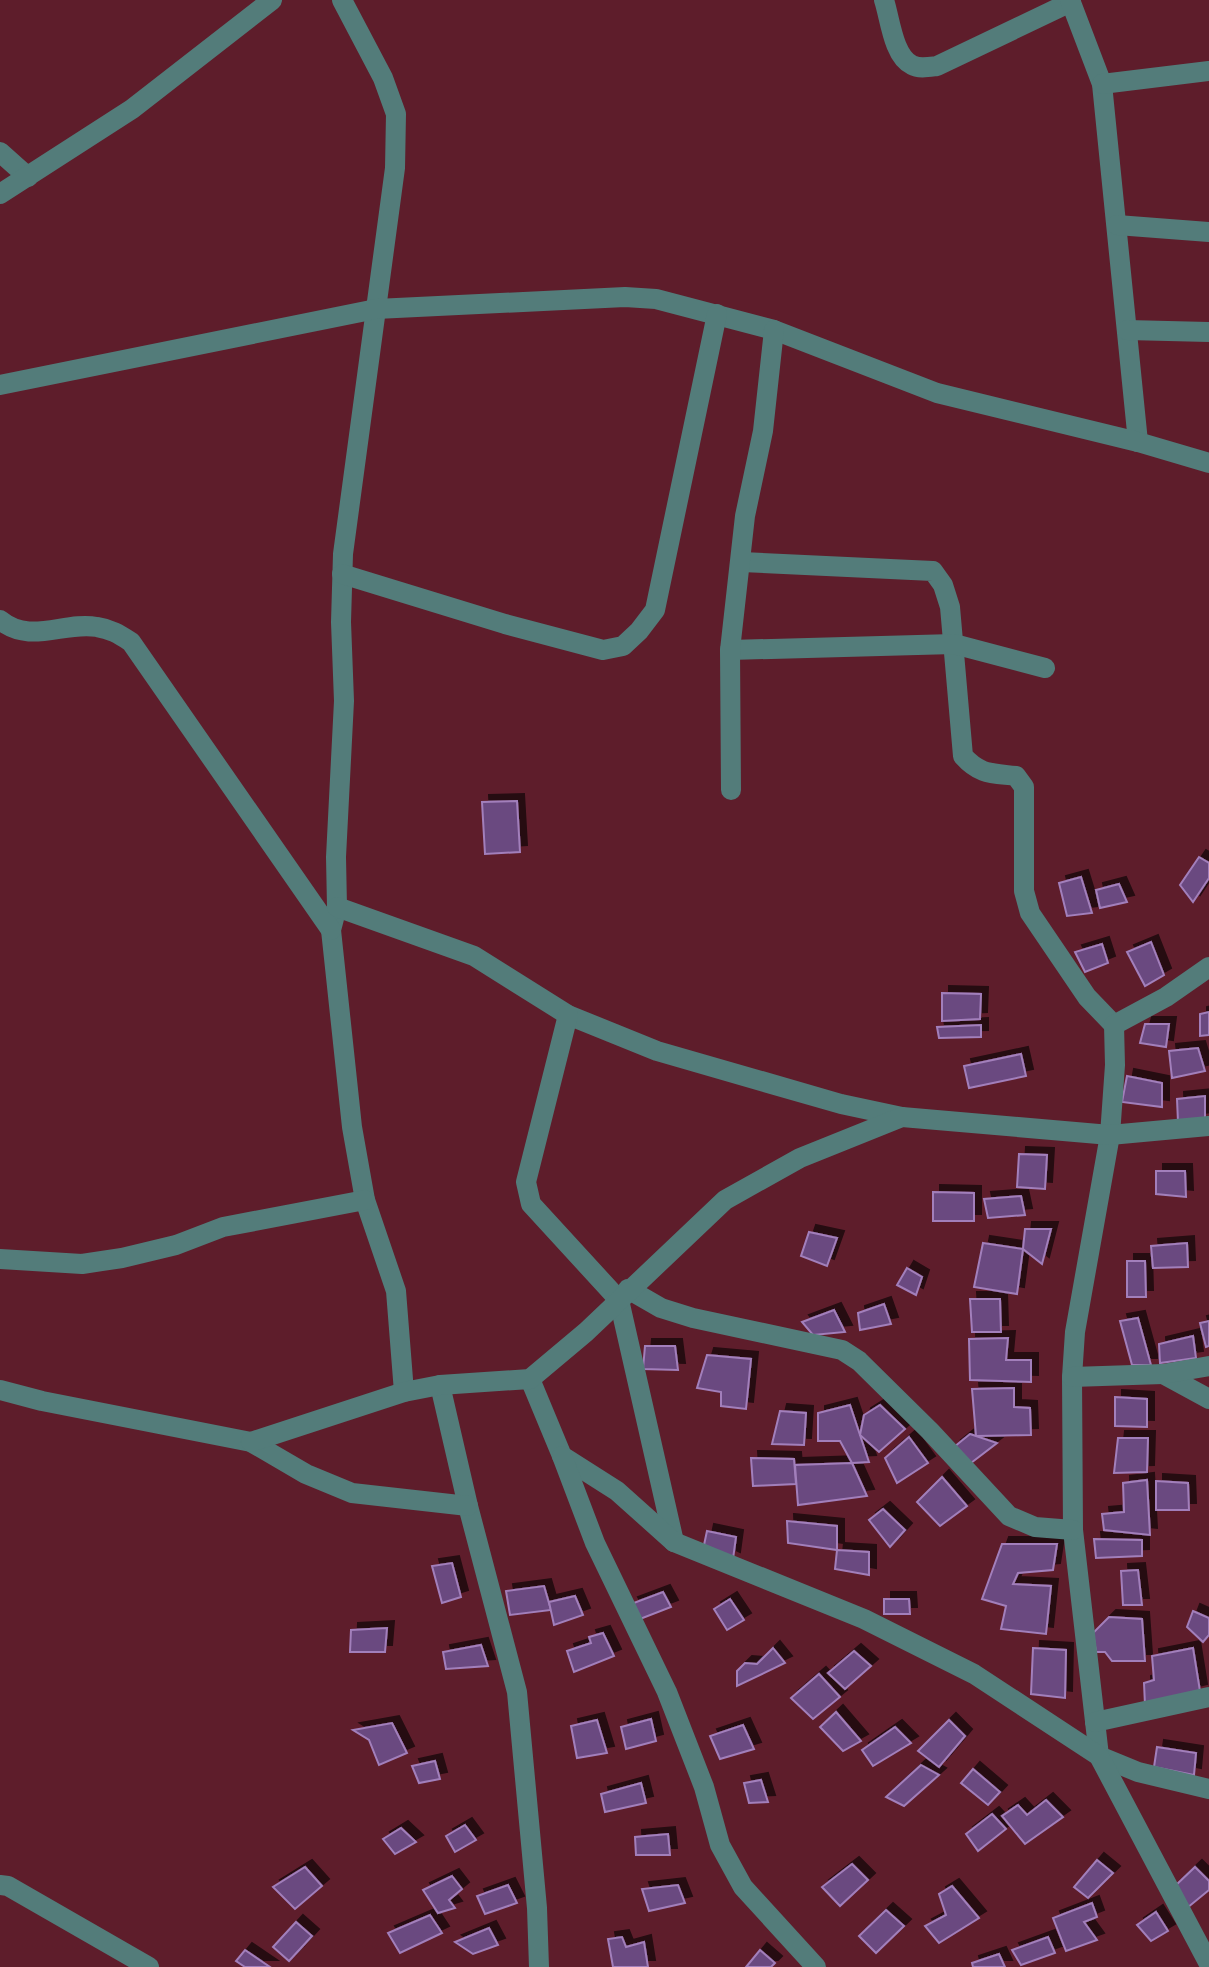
<svg xmlns="http://www.w3.org/2000/svg" width="1209" height="1967" font-family="'Titillium Web',sans-serif">
<style>
.building{fill:#6a4980;stroke:#a27fbb;stroke-width:2;filter:url(#shadow)}
.lines{fill:none;stroke-linecap:round;stroke-linejoin:round}
.minor{stroke:#537c7a;stroke-width:20}
</style>
<defs>
<filter id="shadow"><feDropShadow dx="7" dy="-7" stdDeviation="0" flood-color="#0009"/></filter>
</defs>
<rect width="100%" height="100%" fill="#5e1d2b"/>
<g class="building">
<polygon points="517,801 520,852 485,854 482,802"/>
<polygon points="1199,857 1209,863 1209,878 1193,902 1180,885"/>
<polygon points="1081,877 1092,913 1067,916 1059,883"/>
<polygon points="1119,884 1127,902 1100,908 1096,890"/>
<polygon points="1151,942 1164,975 1145,986 1127,952"/>
<polygon points="1102,944 1108,963 1085,972 1075,952"/>
<polygon points="942,993 981,994 980,1019 942,1021"/>
<polygon points="1209,1012 1209,1035 1200,1036 1200,1014"/>
<polygon points="1145,1024 1169,1024 1166,1047 1140,1043"/>
<polygon points="981,1025 981,1037 939,1038 937,1027"/>
<polygon points="1198,1048 1205,1071 1172,1078 1169,1051"/>
<polygon points="1021,1054 1026,1076 969,1088 964,1066"/>
<polygon points="1127,1076 1162,1083 1162,1107 1122,1102"/>
<polygon points="1205,1096 1205,1119 1178,1122 1177,1099"/>
<polygon points="1019,1154 1047,1155 1045,1189 1017,1187"/>
<polygon points="1156,1171 1185,1171 1186,1197 1156,1194"/>
<polygon points="933,1192 974,1193 974,1221 933,1221"/>
<polygon points="1021,1196 1025,1215 988,1218 984,1199"/>
<polygon points="1025,1229 1051,1229 1042,1264 1023,1249"/>
<polygon points="809,1232 837,1238 827,1266 801,1256"/>
<polygon points="983,1243 1023,1249 1017,1294 974,1287"/>
<polygon points="1187,1243 1188,1267 1153,1268 1151,1246"/>
<polygon points="1127,1261 1145,1261 1146,1297 1127,1297"/>
<polygon points="907,1268 922,1277 916,1295 897,1285"/>
<polygon points="970,1299 1000,1299 1001,1332 972,1332"/>
<polygon points="884,1304 891,1324 860,1330 858,1313"/>
<polygon points="834,1310 845,1332 813,1335 802,1322"/>
<polygon points="1138,1318 1151,1365 1132,1365 1120,1321"/>
<polygon points="1209,1321 1209,1346 1206,1347 1200,1323"/>
<polygon points="1193,1336 1196,1358 1160,1363 1159,1344"/>
<polygon points="1008,1338 1006,1360 1031,1360 1031,1382 970,1380 969,1339"/>
<polygon points="645,1346 675,1346 678,1370 643,1369"/>
<polygon points="707,1355 751,1359 746,1409 721,1406 721,1392 697,1388"/>
<polygon points="1014,1388 1014,1407 1030,1408 1031,1435 976,1436 972,1389"/>
<polygon points="1115,1397 1147,1399 1147,1427 1115,1426"/>
<polygon points="850,1405 869,1462 852,1463 840,1441 818,1441 818,1413"/>
<polygon points="880,1405 905,1429 879,1452 860,1435 864,1415"/>
<polygon points="780,1411 806,1413 804,1445 772,1444"/>
<polygon points="970,1434 997,1443 971,1463 954,1447"/>
<polygon points="909,1437 928,1463 897,1483 885,1458"/>
<polygon points="1118,1438 1148,1438 1147,1472 1114,1473"/>
<polygon points="751,1458 794,1459 796,1484 753,1486"/>
<polygon points="852,1463 867,1496 798,1505 795,1465"/>
<polygon points="942,1477 967,1506 940,1526 917,1502"/>
<polygon points="1147,1480 1150,1535 1104,1530 1102,1514 1124,1512 1123,1483"/>
<polygon points="1156,1481 1188,1483 1189,1510 1156,1510"/>
<polygon points="883,1509 905,1530 890,1547 869,1520"/>
<polygon points="787,1521 837,1526 837,1550 788,1543"/>
<polygon points="707,1531 736,1537 733,1559 704,1545"/>
<polygon points="1094,1539 1142,1540 1142,1556 1096,1558"/>
<polygon points="1002,1544 1057,1544 1053,1570 1018,1573 1013,1584 1051,1586 1046,1634 1001,1629 1006,1606 982,1599"/>
<polygon points="837,1550 869,1552 869,1575 835,1569"/>
<polygon points="452,1563 461,1597 442,1603 432,1566"/>
<polygon points="1138,1570 1142,1605 1123,1605 1121,1571"/>
<polygon points="544,1586 551,1610 510,1615 506,1591"/>
<polygon points="663,1592 671,1607 640,1619 631,1604"/>
<polygon points="575,1596 583,1615 554,1625 549,1602"/>
<polygon points="730,1599 744,1620 727,1630 714,1609"/>
<polygon points="884,1599 909,1599 910,1614 884,1614"/>
<polygon points="1193,1611 1209,1618 1209,1635 1203,1642 1187,1627"/>
<polygon points="1109,1617 1142,1619 1145,1661 1112,1661 1105,1652 1096,1652 1093,1633"/>
<polygon points="387,1628 385,1652 350,1652 351,1630"/>
<polygon points="603,1633 614,1656 574,1672 567,1651 591,1643 589,1637"/>
<polygon points="481,1645 488,1666 446,1669 443,1652"/>
<polygon points="773,1648 785,1663 737,1686 737,1671 745,1663 757,1664"/>
<polygon points="1033,1648 1066,1650 1065,1698 1031,1694"/>
<polygon points="1193,1648 1200,1691 1145,1705 1144,1683 1154,1680 1152,1656"/>
<polygon points="854,1651 871,1666 845,1689 828,1673"/>
<polygon points="819,1674 840,1697 813,1719 791,1698"/>
<polygon points="836,1712 861,1741 843,1751 820,1727"/>
<polygon points="651,1719 656,1741 626,1749 621,1727"/>
<polygon points="597,1720 607,1753 577,1758 571,1726"/>
<polygon points="949,1720 965,1736 939,1767 918,1751"/>
<polygon points="392,1723 407,1753 379,1765 369,1740 353,1730"/>
<polygon points="743,1725 754,1749 720,1759 710,1736"/>
<polygon points="895,1727 911,1743 873,1766 862,1750"/>
<polygon points="1157,1747 1196,1753 1194,1775 1154,1767"/>
<polygon points="435,1761 440,1779 419,1783 412,1766"/>
<polygon points="921,1765 939,1775 904,1806 886,1797"/>
<polygon points="973,1769 1000,1792 988,1805 961,1783"/>
<polygon points="761,1780 768,1802 749,1803 744,1783"/>
<polygon points="641,1783 646,1803 605,1812 601,1794"/>
<polygon points="1046,1800 1063,1817 1025,1844 1002,1816 1018,1805 1027,1815"/>
<polygon points="992,1814 1006,1829 978,1851 966,1834"/>
<polygon points="465,1825 476,1840 455,1852 446,1836"/>
<polygon points="401,1828 416,1842 395,1854 383,1839"/>
<polygon points="668,1834 670,1855 636,1855 635,1837"/>
<polygon points="1097,1860 1113,1873 1088,1898 1074,1887"/>
<polygon points="852,1864 868,1880 840,1906 822,1887"/>
<polygon points="305,1867 322,1886 295,1909 273,1887"/>
<polygon points="1195,1867 1209,1881 1209,1890 1187,1908 1175,1886"/>
<polygon points="452,1876 462,1889 449,1900 455,1908 438,1913 423,1890"/>
<polygon points="508,1885 517,1903 485,1914 477,1896"/>
<polygon points="678,1885 685,1903 649,1911 642,1889"/>
<polygon points="952,1886 979,1918 939,1943 925,1926 946,1915 939,1894"/>
<polygon points="1092,1903 1097,1917 1084,1922 1097,1940 1066,1951 1053,1918"/>
<polygon points="886,1910 904,1926 876,1953 859,1936"/>
<polygon points="1156,1912 1168,1931 1151,1941 1137,1925"/>
<polygon points="430,1915 442,1933 400,1953 388,1933"/>
<polygon points="296,1922 312,1936 289,1961 273,1947"/>
<polygon points="489,1928 498,1945 473,1954 455,1942"/>
<polygon points="622,1937 626,1947 644,1942 648,1967 613,1967 608,1939"/>
<polygon points="1048,1937 1055,1953 1021,1965 1012,1950"/>
<polygon points="245,1950 270,1967 245,1967 236,1961"/>
<polygon points="760,1950 775,1963 771,1967 746,1967"/>
<polygon points="999,1954 1005,1967 973,1967 972,1963"/>
</g>
<g class="lines">
<g class="minor">
<polyline points="342,0 383,78 396,114 395,168 343,554 341,622 344,701 336,857 337,907 331,930 352,1127 365,1200 396,1291 404,1392"/>
<path d="M884 0C890 18 893 56 912 65 919 69 929 67 937 66L1071 2"/>
<polyline points="1070,0 1102,84 1138,442"/>
<polyline points="1102,84 1209,71"/>
<polyline points="0,152 28,177"/>
<polyline points="0,194 132,109 272,0"/>
<polyline points="1117,225 1209,232"/>
<polyline points="1127,330 1209,332"/>
<polyline points="0,385 376,309 625,297 656,299 774,330 937,393 1138,442 1209,463"/>
<path d="M742 562 933 571 943 585 950 607 963 756C980 775 992 773 1016 776L1024 787V891L1030 913 1087 997 1114 1025"/>
<polyline points="342,574 505,624 603,650 623,646 639,631 655,610 717,314"/>
<path d="M0 620C30 645 64 621 97 627 111 629 120 635 131 642L331 930"/>
<polyline points="730,650 954,644 1045,668"/>
<polyline points="731,790 730,650 745,516 763,431 774,330"/>
<polyline points="337,907 474,956 568,1015 657,1051 841,1104 902,1117"/>
<polyline points="1209,967 1166,997 1114,1025 1115,1065 1110,1135 1075,1332 1072,1377 1073,1530 1099,1756 1138,1772 1209,1789"/>
<polyline points="568,1015 526,1182 531,1204 619,1300 674,1542"/>
<polyline points="0,1259 82,1264 122,1258 176,1245 223,1227 365,1200"/>
<polyline points="628,1289 661,1308 693,1318 842,1350 859,1361 930,1431 1009,1516 1035,1527 1073,1530"/>
<polyline points="1163,1374 1209,1399"/>
<polyline points="1072,1377 1163,1374 1209,1366"/>
<polyline points="530,1379 562,1456 617,1491 674,1542 864,1619 974,1674 1099,1756 1209,1964"/>
<polyline points="440,1385 468,1506 517,1692 537,1908 539,1967"/>
<polyline points="0,1390 42,1401 251,1442 306,1474 352,1493 468,1506"/>
<polyline points="251,1442 404,1392 440,1385 530,1379 586,1332 725,1200 800,1158 902,1117 1110,1135 1209,1126"/>
<polyline points="562,1456 595,1543 667,1692 704,1787 720,1845 743,1887 816,1967"/>
<polyline points="1095,1722 1209,1697"/>
<polyline points="0,1885 8,1886 149,1967"/>
</g>
</g>
</svg>
